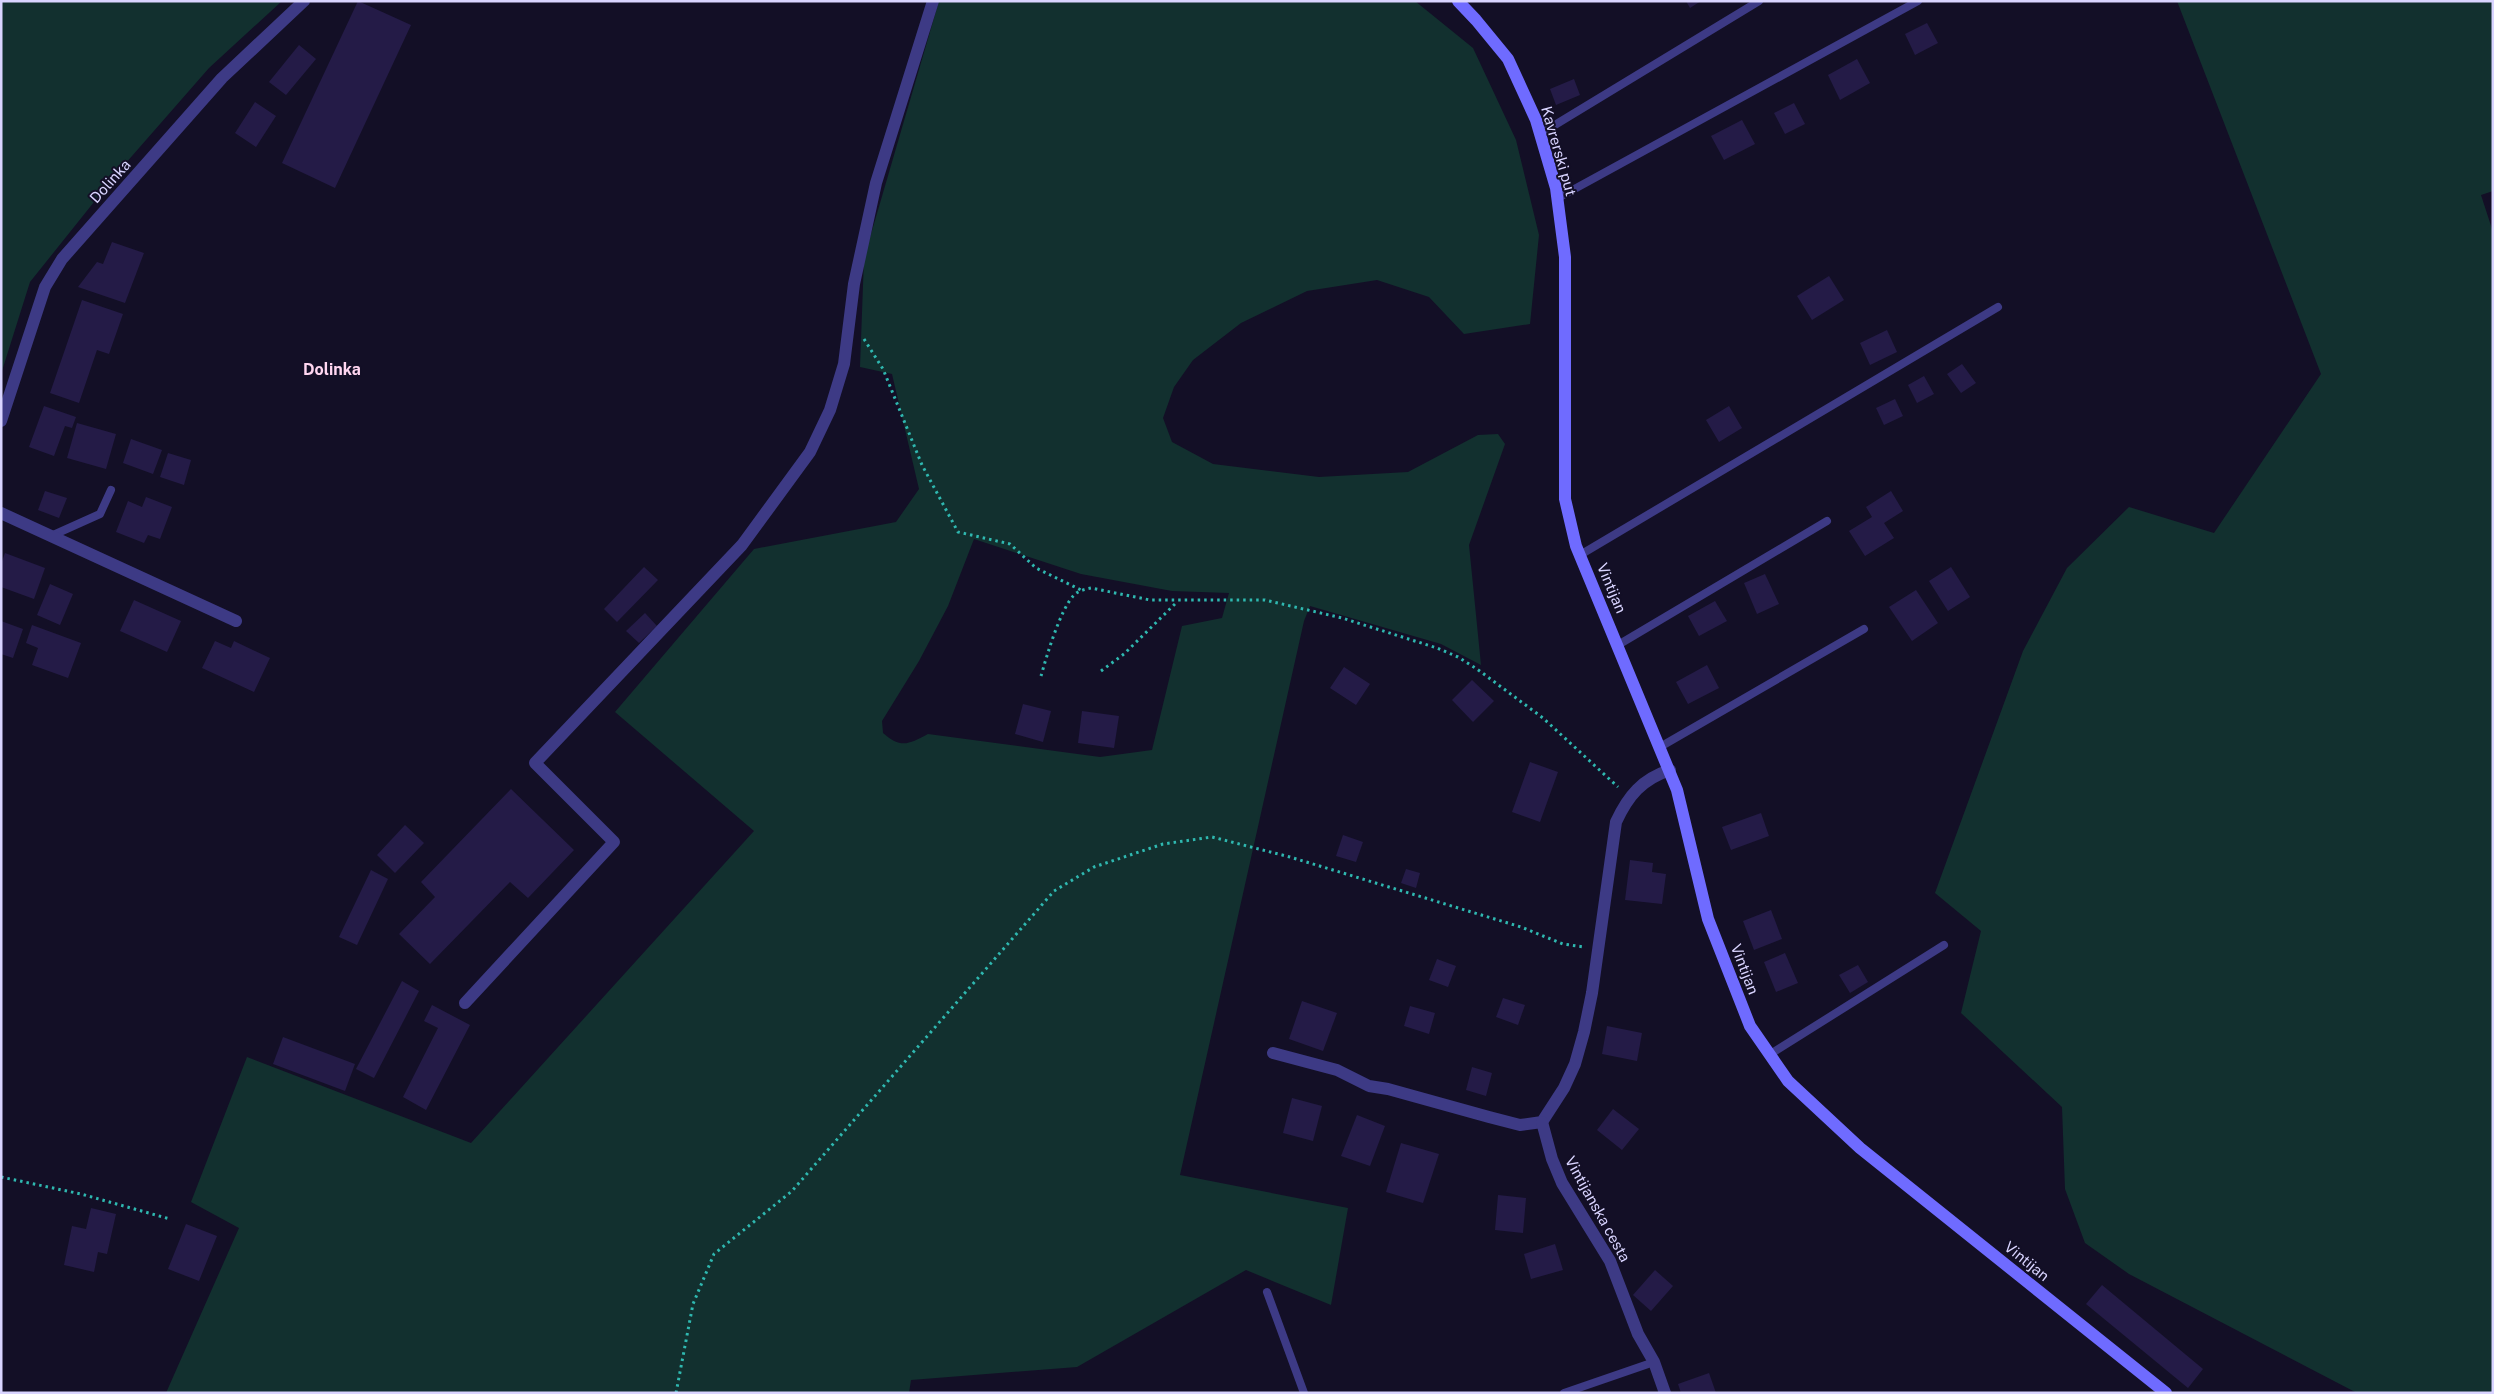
<svg xmlns="http://www.w3.org/2000/svg" width="2494" height="1394" font-family="'Public Sans',sans-serif">
<style>
.green{fill:#12302f;fill-rule:evenodd}
.building{fill:#241b47}
.lines{fill:none;stroke-linecap:round;stroke-linejoin:round}
.path{stroke:#2fb8b0;stroke-width:3;stroke-dasharray:2.5 4;stroke-linecap:butt}
.service{stroke:#3d3a85;stroke-width:8}
.minor{stroke:#3d3a85;stroke-width:12}
.secondary{stroke:#6f6bff;stroke-width:12}
.labels{text-anchor:middle;dominant-baseline:central;stroke-width:4;stroke-linejoin:round;paint-order:stroke}
.street-label{font-size:15px;fill:#d9d4ff;stroke:#130f26}
.neighbourhood-label{font-size:16px;font-weight:bold;fill:#ffd6f0;stroke:#130f26}
</style>
<rect width="100%" height="100%" fill="#130f26"/>
<g class="green">
<polygon points="1,1 282,1 209,68 118,172 30,282 1,374"/>
<path d="M939 1H1415L1473 48 1516 140 1539 235 1530 324 1464 334 1429 297 1377 280 1307 291 1241 323 1193 360 1174 387 1163 418 1172 442 1213 464 1319 477 1408 472 1478 435 1498 434 1505 444 1469 545 1481 665 1441 644 1310 606 1304 621 1180 1175 1348 1208 1331 1305 1246 1270 1077 1367 911 1380 909 1393H166L239 1228 191 1202 247 1057 471 1143 754 831 615 712 754 549 896 522 919 489 892 374 860 367 864 258ZM974 539 1081 574 1172 591 1229 593 1222 618 1182 626 1152 750 1100 757 928 734C909 744 901 749 883 733L882 721 919 661 948 606Z"/>
<polygon points="2177,1 2493,1 2493,191 2481,195 2493,232 2493,1393 2357,1393 2129,1274 2085,1243 2065,1189 2062,1107 1961,1013 1981,931 1935,893 2023,651 2067,568 2129,507 2214,533 2321,374"/>
</g>
<g class="building">
<polygon points="358,1 411,25 335,188 282,163"/>
<polygon points="1686,1 1701,1 1690,8"/>
<polygon points="1927,23 1938,43 1915,55 1905,34"/>
<polygon points="299,45 316,59 286,95 269,82"/>
<polygon points="1857,59 1870,83 1840,100 1828,75"/>
<polygon points="1574,79 1580,95 1556,105 1550,89"/>
<polygon points="255,102 276,116 256,147 235,133"/>
<polygon points="1794,103 1805,124 1785,134 1774,113"/>
<polygon points="1742,120 1755,144 1724,160 1711,136"/>
<polygon points="112,242 144,253 125,303 78,287 97,262 103,264"/>
<polygon points="1829,276 1844,300 1812,320 1797,296"/>
<polygon points="82,300 123,314 109,354 97,350 79,403 50,393"/>
<polygon points="1887,330 1897,352 1870,365 1860,343"/>
<polygon points="1962,364 1976,383 1961,393 1947,374"/>
<polygon points="1924,376 1934,394 1917,403 1908,385"/>
<polygon points="1895,399 1903,416 1884,425 1876,408"/>
<polygon points="44,406 76,417 72,428 65,426 54,456 29,447"/>
<polygon points="1729,406 1742,428 1719,442 1706,420"/>
<polygon points="77,423 116,434 106,469 67,458"/>
<polygon points="131,439 162,450 153,474 123,463"/>
<polygon points="168,453 191,460 184,485 160,477"/>
<polygon points="45,491 67,498 59,518 38,510"/>
<polygon points="1891,491 1903,511 1884,523 1894,538 1865,556 1849,531 1872,517 1866,507"/>
<polygon points="146,497 172,507 160,539 148,535 144,543 116,532 128,501 142,507"/>
<polygon points="5,553 45,568 34,599 1,587 1,564"/>
<polygon points="644,567 658,580 617,622 604,609"/>
<polygon points="1951,567 1970,597 1948,611 1929,581"/>
<polygon points="1765,574 1779,604 1757,614 1744,583"/>
<polygon points="50,584 73,594 60,625 37,615"/>
<polygon points="1916,590 1938,623 1912,641 1889,607"/>
<polygon points="134,600 181,621 167,652 120,631"/>
<polygon points="1715,601 1727,621 1699,636 1688,616"/>
<polygon points="645,613 657,626 639,643 626,631"/>
<polygon points="1,621 23,629 13,658 1,654"/>
<polygon points="32,625 81,643 68,678 32,665 38,648 26,643"/>
<polygon points="215,641 231,648 234,641 270,658 254,692 202,668"/>
<polygon points="1707,665 1719,688 1688,704 1676,682"/>
<polygon points="1344,667 1370,684 1356,705 1330,688"/>
<polygon points="1472,680 1494,701 1473,722 1452,700"/>
<polygon points="1023,704 1051,711 1043,742 1015,734"/>
<polygon points="1082,711 1119,716 1114,748 1078,743"/>
<polygon points="1530,762 1558,772 1540,822 1512,812"/>
<polygon points="511,789 574,850 528,898 510,882 430,964 399,934 435,897 421,882"/>
<polygon points="1761,813 1769,836 1731,850 1722,827"/>
<polygon points="405,825 424,843 395,873 377,855"/>
<polygon points="1343,835 1363,842 1356,862 1336,856"/>
<polygon points="1630,860 1653,863 1652,872 1666,874 1662,904 1625,900"/>
<polygon points="1406,869 1420,873 1416,888 1401,883"/>
<polygon points="371,870 388,879 357,945 339,937"/>
<polygon points="1771,910 1782,939 1754,950 1743,921"/>
<polygon points="1785,953 1798,983 1776,992 1764,962"/>
<polygon points="1437,959 1456,966 1448,987 1429,980"/>
<polygon points="1858,965 1868,982 1850,993 1839,975"/>
<polygon points="402,981 419,991 374,1078 356,1069"/>
<polygon points="1503,998 1525,1005 1518,1025 1496,1017"/>
<polygon points="1302,1001 1337,1013 1323,1051 1289,1039"/>
<polygon points="432,1005 470,1025 426,1110 403,1097 438,1028 424,1021"/>
<polygon points="1410,1006 1435,1013 1429,1034 1404,1026"/>
<polygon points="1607,1026 1642,1033 1637,1061 1602,1054"/>
<polygon points="283,1037 355,1064 345,1091 273,1064"/>
<polygon points="1472,1067 1492,1073 1486,1096 1466,1090"/>
<polygon points="1292,1098 1322,1106 1313,1141 1283,1133"/>
<polygon points="1613,1109 1639,1129 1622,1150 1597,1130"/>
<polygon points="1357,1115 1385,1126 1370,1166 1341,1156"/>
<polygon points="1401,1143 1439,1154 1423,1203 1386,1192"/>
<polygon points="1498,1195 1526,1198 1523,1233 1495,1230"/>
<polygon points="91,1208 116,1214 107,1254 98,1252 94,1272 64,1265 72,1226 86,1229"/>
<polygon points="186,1224 217,1236 199,1281 168,1269"/>
<polygon points="1555,1244 1563,1270 1531,1279 1524,1254"/>
<polygon points="1655,1270 1673,1286 1651,1311 1633,1295"/>
<polygon points="2102,1285 2203,1369 2188,1388 2086,1304"/>
<polygon points="1709,1373 1716,1393 1681,1393 1678,1384"/>
</g>
<g class="lines">
<g class="path">
<polyline points="864,339 883,369 922,465 958,532 1010,544 1036,568 1081,590"/>
<polyline points="1101,671 1124,654 1177,602"/>
<path d="M1041 676C1047 655 1060 610 1074 595 1078 591 1085 589 1091 588L1150 600H1265L1342 618 1437 648 1458 657 1477 669 1543 718 1618 787"/>
<polyline points="1,1177 81,1194 170,1219"/>
<polyline points="676,1393 693,1304 714,1254 792,1191 1054,891 1094,867 1163,844 1212,837 1290,857 1521,927 1563,944 1584,947"/>
</g>
<g class="service">
<polyline points="1540,134 1759,1"/>
<polyline points="1558,198 1918,1"/>
<polyline points="51,536 100,514 111,490"/>
<polyline points="1580,555 1998,307"/>
<polyline points="1618,645 1827,521"/>
<polyline points="1660,747 1864,629"/>
<polyline points="1769,1055 1944,945"/>
<polyline points="1267,1292 1304,1393"/>
<polyline points="1564,1393 1654,1362"/>
</g>
<g class="minor">
<polyline points="1,421 45,287 62,259 222,78 304,1"/>
<polyline points="1,513 236,621"/>
<polyline points="465,1003 614,842 535,763 742,545 810,452 830,410 844,364 854,284 876,183 933,1"/>
<path d="M1273 1053 1337 1070 1369 1086 1388 1089 1489 1117 1520 1125 1542 1122 1564 1088 1575 1064 1584 1032 1592 993 1616 822C1628 796 1642 779 1670 770"/>
<polyline points="1542,1122 1552,1159 1562,1183 1610,1261 1638,1334 1654,1362 1665,1393"/>
</g>
<polyline class="secondary" points="1458,1 1476,20 1508,59 1536,120 1556,188 1565,257 1565,499 1576,546 1677,790 1708,919 1750,1026 1788,1081 1860,1148 2166,1393"/>
</g>
<g class="labels">
<g class="street-label">
<text transform="translate(1559 151) rotate(74)">Kavrerski put</text>
<text transform="translate(110 181) rotate(-48)">Dolinka</text>
<text transform="translate(1612 588) rotate(67)">Vintijan</text>
<text transform="translate(1745 969) rotate(69)">Vintijan</text>
<text transform="translate(1598 1209) rotate(61)">Vintijanska cesta</text>
<text transform="translate(2027 1261) rotate(39)">Vintijan</text>
</g>
<g class="neighbourhood-label">
<text x="332" y="369">Dolinka</text>
</g>
</g>
<rect width="2494" height="1394" fill="none" stroke="#d9d4ff" stroke-width="5"/>
</svg>
